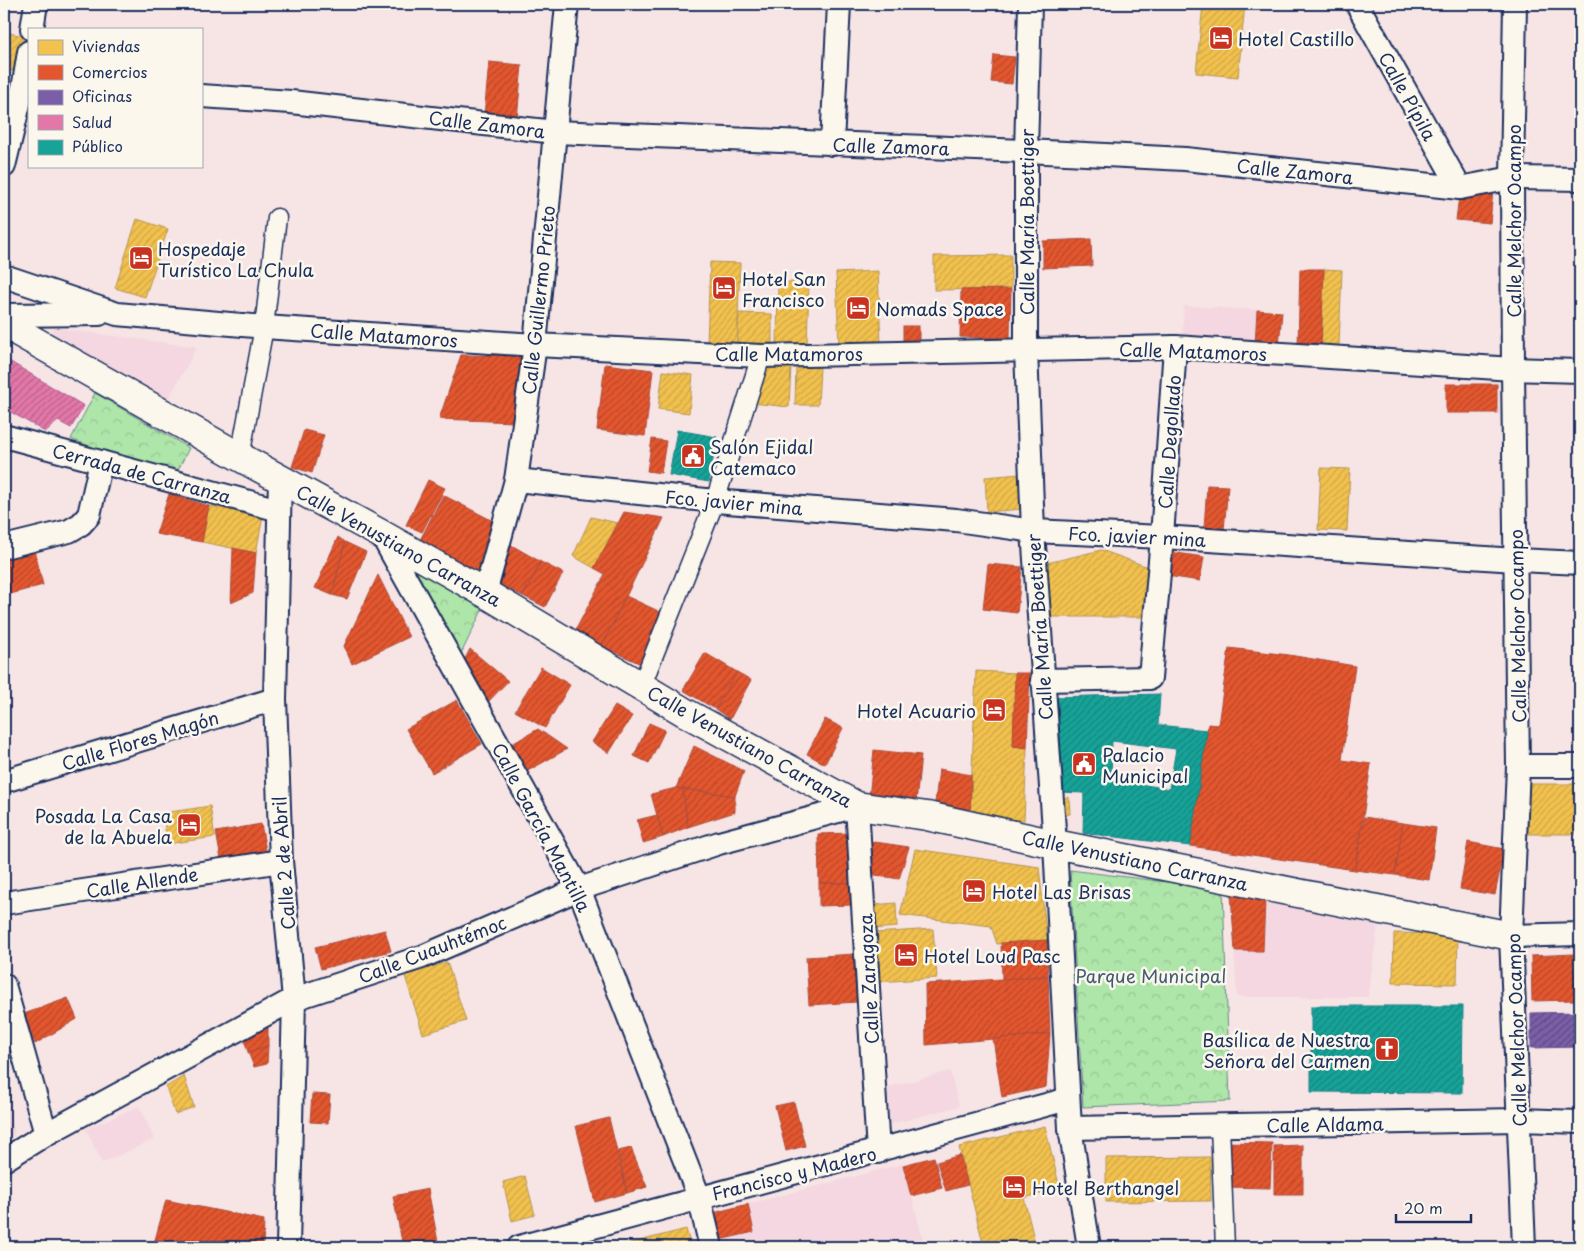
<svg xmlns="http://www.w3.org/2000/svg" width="1584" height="1251" font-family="'Playpen Sans',sans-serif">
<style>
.built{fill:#f4d7e0}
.park{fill:url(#park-crowns);stroke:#648a84}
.homes{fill:url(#homes-hatch);stroke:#b29553}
.shops{fill:url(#shops-hatch);stroke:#a84b3c}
.offices{fill:url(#offices-hatch);stroke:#5e5091}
.health{fill:url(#health-hatch);stroke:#a76192}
.public{fill:url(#public-hatch);stroke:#188087;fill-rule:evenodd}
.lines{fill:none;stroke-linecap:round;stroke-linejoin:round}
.pedestrian-casing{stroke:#1b2f5e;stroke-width:21}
.minor-casing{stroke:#1b2f5e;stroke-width:26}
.tertiary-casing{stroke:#1b2f5e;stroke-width:31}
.pedestrian{stroke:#fbf7ec;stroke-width:18}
.minor{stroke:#fbf7ec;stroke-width:22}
.tertiary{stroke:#fbf7ec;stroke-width:28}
.labels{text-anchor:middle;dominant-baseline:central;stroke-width:5;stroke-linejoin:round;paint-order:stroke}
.poi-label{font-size:18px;fill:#1b2f5e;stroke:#fbf7ec;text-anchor:start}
.street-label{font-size:18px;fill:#1b2f5e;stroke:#fbf7ec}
.park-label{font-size:18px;fill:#405c71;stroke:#fbf7ec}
</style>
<defs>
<pattern id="park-crowns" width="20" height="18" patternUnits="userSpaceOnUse" patternTransform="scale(1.25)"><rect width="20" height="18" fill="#aee5a9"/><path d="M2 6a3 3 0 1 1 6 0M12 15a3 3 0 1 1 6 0" fill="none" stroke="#95c594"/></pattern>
<pattern id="homes-hatch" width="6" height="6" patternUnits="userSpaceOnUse" patternTransform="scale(1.25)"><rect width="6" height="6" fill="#f2c14e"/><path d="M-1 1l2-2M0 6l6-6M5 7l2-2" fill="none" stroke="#cfa646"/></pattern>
<pattern id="shops-hatch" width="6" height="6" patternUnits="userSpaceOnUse" patternTransform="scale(1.25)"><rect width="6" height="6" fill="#e4572e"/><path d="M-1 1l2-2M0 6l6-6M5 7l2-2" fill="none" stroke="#b8482a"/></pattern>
<pattern id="offices-hatch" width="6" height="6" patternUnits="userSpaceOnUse" patternTransform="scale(1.25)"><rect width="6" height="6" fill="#7b5ea7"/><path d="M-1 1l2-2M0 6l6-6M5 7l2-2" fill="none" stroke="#5e4a84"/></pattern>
<pattern id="health-hatch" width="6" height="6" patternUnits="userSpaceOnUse" patternTransform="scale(1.25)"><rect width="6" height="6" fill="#e377a8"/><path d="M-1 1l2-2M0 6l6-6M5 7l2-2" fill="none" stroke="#b7628c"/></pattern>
<pattern id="public-hatch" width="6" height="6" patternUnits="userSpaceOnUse" patternTransform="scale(1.25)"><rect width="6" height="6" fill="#17a398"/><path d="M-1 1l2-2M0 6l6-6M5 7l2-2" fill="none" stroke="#14857f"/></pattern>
</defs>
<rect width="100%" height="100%" fill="#f7e4e5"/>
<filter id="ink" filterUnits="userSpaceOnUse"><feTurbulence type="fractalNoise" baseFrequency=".02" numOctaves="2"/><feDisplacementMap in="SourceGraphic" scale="10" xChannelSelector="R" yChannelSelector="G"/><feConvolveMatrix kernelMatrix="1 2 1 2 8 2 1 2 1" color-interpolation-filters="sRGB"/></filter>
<g filter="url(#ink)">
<g class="built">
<polygon points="1184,306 1257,310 1255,345 1182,341"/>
<polygon points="54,328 197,347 165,405 47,342"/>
<polygon points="1231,895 1379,916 1368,997 1237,997"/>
<polygon points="950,1071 959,1106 888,1125 879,1090"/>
<polygon points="7,1098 15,1134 4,1140 4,1099"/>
<polygon points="139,1106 154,1139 102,1163 86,1129"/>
<polygon points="903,1164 925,1247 721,1247 713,1213"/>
</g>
<g class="park">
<polygon points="95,393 189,448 174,478 71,439"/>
<polygon points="409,563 486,602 459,658"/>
<polygon points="1070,870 1223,889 1230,1101 1083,1107"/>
</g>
<g class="homes">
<polygon points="1203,4 1245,4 1238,77 1196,73"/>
<polygon points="4,32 24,36 17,72 4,69"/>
<polygon points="137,219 168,229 145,297 115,288"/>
<polygon points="1011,255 1011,289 934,290 934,256"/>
<polygon points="710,262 740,263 737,345 707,344"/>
<polygon points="1324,269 1342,270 1339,346 1321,346"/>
<polygon points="878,271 881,344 839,346 836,273"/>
<polygon points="778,282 809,282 807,346 777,345"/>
<polygon points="739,313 772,314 772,346 737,345"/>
<polygon points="762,366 791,367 789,407 752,403"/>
<polygon points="796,366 820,367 818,405 795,405"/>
<polygon points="663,371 693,375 689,413 658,409"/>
<polygon points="1321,468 1350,469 1347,531 1318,530"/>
<polygon points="1020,474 1022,509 987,512 985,477"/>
<polygon points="209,506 263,516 256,553 202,542"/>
<polygon points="591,517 618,523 594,568 573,556"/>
<polygon points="1101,550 1151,568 1150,617 1047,617 1047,563"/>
<polygon points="976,671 1016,673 1013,746 1027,748 1024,820 970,818"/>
<rect x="1528" y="784" width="48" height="50"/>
<polygon points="1069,797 1070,814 1058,815 1056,799"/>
<polygon points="210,806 215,837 167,844 163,813"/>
<polygon points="915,849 1039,867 1047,940 997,944 991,926 900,915"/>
<polygon points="896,903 897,927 873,929 872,905"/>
<polygon points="933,929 937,978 878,982 875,933"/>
<polygon points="1394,933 1458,934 1457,984 1393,983"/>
<polygon points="447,962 466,1021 423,1034 405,976"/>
<polygon points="184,1076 194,1107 175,1114 166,1087"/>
<polygon points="1045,1126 1060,1189 1024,1198 1036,1247 984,1247 959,1147"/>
<polygon points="1210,1157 1211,1201 1106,1202 1106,1158"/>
<polygon points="525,1176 535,1215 512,1221 503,1182"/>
<polygon points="686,1229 691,1247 616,1247"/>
</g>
<g class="shops">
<polygon points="994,55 1015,57 1012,84 991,82"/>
<polygon points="489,62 522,65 517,119 484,116"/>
<polygon points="1460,188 1493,191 1490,223 1456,220"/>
<polygon points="1091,239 1092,266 1043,268 1043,241"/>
<polygon points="1300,269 1324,269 1321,346 1298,345"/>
<polygon points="1011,289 1010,338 960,337 961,290"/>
<polygon points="1257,310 1282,312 1279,346 1255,345"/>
<rect x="903" y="326" width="16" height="15"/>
<polygon points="461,355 523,356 514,422 439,419"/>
<polygon points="605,364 653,370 645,436 597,430"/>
<rect x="1446" y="384" width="51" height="29"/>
<polygon points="304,430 324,435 312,473 292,467"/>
<polygon points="652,439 666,441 661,473 647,471"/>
<polygon points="428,480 445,488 422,532 406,525"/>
<polygon points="1207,485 1228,486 1224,530 1204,528"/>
<polygon points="169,494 209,506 202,542 156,534"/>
<polygon points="443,495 501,525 478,571 419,542"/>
<polygon points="624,512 664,518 602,646 574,633 605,574 594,568"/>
<polygon points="338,537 345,542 332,595 315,588"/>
<polygon points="345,542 366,552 347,599 332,595"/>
<polygon points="506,542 541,562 523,596 495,582"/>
<polygon points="233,548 256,553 253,593 231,603"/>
<polygon points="35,552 43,585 7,595 4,583 4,560"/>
<polygon points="1170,552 1204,557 1200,581 1167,576"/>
<polygon points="541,562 563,573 545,607 523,596"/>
<polygon points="988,564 1022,567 1017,613 983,609"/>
<polygon points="378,575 409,637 352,664 344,646"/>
<polygon points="626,596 667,615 643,665 602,646"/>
<polygon points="1229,648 1289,655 1355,666 1342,760 1371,764 1355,870 1190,846 1208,724 1218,725"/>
<polygon points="470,649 508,681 488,702 462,665"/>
<polygon points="705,653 737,672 715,709 683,690"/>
<polygon points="541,667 570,685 545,728 515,711"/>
<polygon points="737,672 751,680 730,719 715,709"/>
<polygon points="1015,673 1030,673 1027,748 1013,746"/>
<polygon points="457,700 482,744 432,773 406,729"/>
<polygon points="615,706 632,716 609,753 592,742"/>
<polygon points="825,719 843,728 825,764 807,754"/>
<polygon points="649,723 665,730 649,763 634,756"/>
<polygon points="538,729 567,749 526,772 510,745"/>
<polygon points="694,746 744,771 735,796 676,788"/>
<polygon points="874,750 921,755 916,803 869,798"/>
<polygon points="939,769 971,775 970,818 934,811"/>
<polygon points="676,788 683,789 688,827 663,837 651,794"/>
<polygon points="683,789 735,796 735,812 688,827"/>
<polygon points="657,815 663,837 643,843 637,820"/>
<polygon points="1364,817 1403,823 1395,875 1355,870"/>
<polygon points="1403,823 1436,828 1429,880 1395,875"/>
<polygon points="261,824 267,856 222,865 216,832"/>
<polygon points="852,833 852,883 819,883 818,834"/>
<polygon points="868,841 909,847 899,879 869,874"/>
<polygon points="1468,842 1504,849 1495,895 1460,889"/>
<polygon points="819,883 852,883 853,905 819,906"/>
<polygon points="1231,895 1265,900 1263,951 1235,951"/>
<polygon points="385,930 391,951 321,969 315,947"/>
<polygon points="1047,940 1048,976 1002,979 1001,943"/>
<polygon points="855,954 857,1002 809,1005 806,957"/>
<polygon points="1573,954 1576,1000 1532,1001 1531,956"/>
<polygon points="1048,976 1050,1034 926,1045 925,984"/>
<polygon points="68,998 77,1019 35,1044 24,1014"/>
<polygon points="268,1025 268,1046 248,1052 244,1039"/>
<polygon points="1050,1034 1046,1087 1002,1097 993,1039"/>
<polygon points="268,1046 267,1064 254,1067 248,1052"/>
<polygon points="312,1094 330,1095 328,1123 310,1122"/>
<polygon points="794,1102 805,1146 786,1151 775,1106"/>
<polygon points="609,1118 627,1193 595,1202 576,1126"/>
<polygon points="1224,1142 1272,1143 1270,1188 1223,1187"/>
<polygon points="1303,1145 1303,1194 1274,1194 1274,1146"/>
<polygon points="631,1148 647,1187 627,1193 618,1151"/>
<polygon points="960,1155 968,1185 946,1191 937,1162"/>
<polygon points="934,1157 942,1188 911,1196 903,1165"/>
<polygon points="428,1189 438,1242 403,1247 393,1196"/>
<polygon points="166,1200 264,1220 263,1247 153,1247"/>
<polygon points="748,1204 754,1232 719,1240 713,1213"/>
</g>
<polygon class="offices" points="1580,1012 1580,1047 1531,1048 1531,1013"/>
<polygon class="health" points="4,358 84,406 71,428 58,421 45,432 4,408"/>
<g class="public">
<polygon points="677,430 717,437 709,482 669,475"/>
<path d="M1160 694 1158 725 1207 730 1190 846 1083 833 1084 793 1058 792 1055 697ZM1112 741 1176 749 1169 789 1111 779Z"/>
<polygon points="1311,1006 1463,1006 1462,1093 1311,1092"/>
</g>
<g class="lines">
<defs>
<g id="pedestrian">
<polyline points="240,457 264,327 277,218"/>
<polyline points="641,687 715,501 761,356"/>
<polyline points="1220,1126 1225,1247"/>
</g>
<g id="minor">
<polyline points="1030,4 1026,151 1026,350 1033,531 1055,844 1070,1128 1089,1247"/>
<polyline points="1357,4 1460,188"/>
<polyline points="1515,4 1512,178 1513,369 1518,766 1511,936 1524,1247"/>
<polyline points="32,29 36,4"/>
<polyline points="201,96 291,102 555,132 1026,151 1185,159 1460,188 1512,178 1580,179"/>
<polyline points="832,144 839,4"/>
<polyline points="4,166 24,83 29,52"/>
<polyline points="4,276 117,314 264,327 535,345 761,356 1175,347 1513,369 1580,371"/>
<polyline points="4,315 99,314"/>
<polyline points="4,436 279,510"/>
<polyline points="280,478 275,699 281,861 294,999 288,1247"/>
<polyline points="516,480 715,501 956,520 1033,531 1162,537 1516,560 1580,563"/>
<polyline points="381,534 579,889 699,1197 711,1247"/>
<polyline points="4,547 69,531 81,524 89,515 101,462"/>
<polyline points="485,593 516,480 535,345 567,4"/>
<polyline points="1042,680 1150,678 1162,537 1175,347"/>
<polyline points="1518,766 1580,766"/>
<polyline points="4,781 275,699"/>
<polyline points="4,903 281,861"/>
<polyline points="1511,936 1580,934"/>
<polyline points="4,985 46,1134"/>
<polyline points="1070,1128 1519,1120 1580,1122"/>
<polyline points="4,1160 46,1134 294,999 422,957 579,889 719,843 857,806 878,1152"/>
<path d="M519 1247C702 1196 885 1150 1068 1099"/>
</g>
<polyline id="tertiary" points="4,324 240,457 381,534 485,593 686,713 857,806 927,816 1055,844 1511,936"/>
</defs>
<use href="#pedestrian" class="pedestrian-casing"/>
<use href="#minor" class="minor-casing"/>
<use href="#tertiary" class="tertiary-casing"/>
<use href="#pedestrian" class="pedestrian"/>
<use href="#minor" class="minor"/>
<use href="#tertiary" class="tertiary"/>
</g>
</g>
<defs>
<symbol id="hotel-square" viewBox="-11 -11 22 22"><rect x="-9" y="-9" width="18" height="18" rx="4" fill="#c8321e" stroke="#fbf7ec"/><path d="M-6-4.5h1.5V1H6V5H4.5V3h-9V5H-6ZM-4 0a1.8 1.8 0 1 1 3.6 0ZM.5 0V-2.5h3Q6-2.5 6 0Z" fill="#fff"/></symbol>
<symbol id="civic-square" viewBox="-11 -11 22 22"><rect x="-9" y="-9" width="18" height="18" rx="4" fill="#c8321e" stroke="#fbf7ec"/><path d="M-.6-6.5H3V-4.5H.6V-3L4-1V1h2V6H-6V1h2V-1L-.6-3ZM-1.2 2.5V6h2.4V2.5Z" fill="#fff"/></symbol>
<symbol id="church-square" viewBox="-11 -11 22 22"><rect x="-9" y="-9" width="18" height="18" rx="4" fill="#c8321e" stroke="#fbf7ec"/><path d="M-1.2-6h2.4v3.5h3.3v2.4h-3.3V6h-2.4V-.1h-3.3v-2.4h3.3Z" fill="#fff"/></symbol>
</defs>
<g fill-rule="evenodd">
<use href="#hotel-square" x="1207" y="24" width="28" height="28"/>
<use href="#hotel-square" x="127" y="244" width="28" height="28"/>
<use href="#hotel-square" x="710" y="274" width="28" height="28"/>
<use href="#hotel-square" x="844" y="294" width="28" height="28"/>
<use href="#civic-square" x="679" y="442" width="28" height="28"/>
<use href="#hotel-square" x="980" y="696" width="28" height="28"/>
<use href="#civic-square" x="1070" y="750" width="28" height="28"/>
<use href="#hotel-square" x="175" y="811" width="28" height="28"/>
<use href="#hotel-square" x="960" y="877" width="28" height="28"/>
<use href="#hotel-square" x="892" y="941" width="28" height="28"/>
<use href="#church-square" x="1373" y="1035" width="28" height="28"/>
<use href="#hotel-square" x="1000" y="1173" width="28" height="28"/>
</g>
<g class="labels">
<g class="poi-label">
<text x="1238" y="38">Hotel Castillo</text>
<text x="158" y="248">Hospedaje<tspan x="158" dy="21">Turístico La Chula</tspan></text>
<text x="742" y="278">Hotel San<tspan x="742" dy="21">Francisco</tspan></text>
<text x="876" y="308">Nomads Space</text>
<text x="710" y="446">Salón Ejidal<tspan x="710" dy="21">Catemaco</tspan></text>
<text x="976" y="710" text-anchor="end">Hotel Acuario</text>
<text x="1102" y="754">Palacio<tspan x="1102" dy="21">Municipal</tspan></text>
<text x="172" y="815" text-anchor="end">Posada La Casa<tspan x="172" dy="21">de la Abuela</tspan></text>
<text x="992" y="891">Hotel Las Brisas</text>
<text x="924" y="955">Hotel Loud Pasc</text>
<text x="1370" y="1039" text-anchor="end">Basílica de Nuestra<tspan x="1370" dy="21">Señora del Carmen</tspan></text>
<text x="1032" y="1187">Hotel Berthangel</text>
</g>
<g class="street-label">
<text transform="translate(1408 96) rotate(61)">Calle Pípila</text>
<text transform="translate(487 124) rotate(7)">Calle Zamora</text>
<text transform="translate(891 146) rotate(2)">Calle Zamora</text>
<text transform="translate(1295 171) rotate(6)">Calle Zamora</text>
<text transform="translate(1513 221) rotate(-90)">Calle Melchor Ocampo</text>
<text transform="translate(1026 222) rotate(-90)">Calle María Boettiger</text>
<text transform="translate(538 300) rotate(-84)">Calle Guillermo Prieto</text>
<text transform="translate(384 335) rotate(4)">Calle Matamoros</text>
<text transform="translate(1193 351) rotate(2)">Calle Matamoros</text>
<text x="789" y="353">Calle Matamoros</text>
<text transform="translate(1169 442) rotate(-86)">Calle Degollado</text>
<text transform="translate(142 473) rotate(15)">Cerrada de Carranza</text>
<text transform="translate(734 502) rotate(5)">Fco. javier mina</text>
<text transform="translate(1137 536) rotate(3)">Fco. javier mina</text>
<text transform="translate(399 545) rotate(29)">Calle Venustiano Carranza</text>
<text transform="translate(1517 626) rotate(-91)">Calle Melchor Ocampo</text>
<text transform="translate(1039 627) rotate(-94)">Calle María Boettiger</text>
<text transform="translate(140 740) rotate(-17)">Calle Flores Magón</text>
<text transform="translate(750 746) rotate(29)">Calle Venustiano Carranza</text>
<text transform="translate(542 827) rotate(62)">Calle García Mantilla</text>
<text transform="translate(1135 860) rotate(12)">Calle Venustiano Carranza</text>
<text transform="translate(283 863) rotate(-94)">Calle 2 de Abril</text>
<text transform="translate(142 882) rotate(-9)">Calle Allende</text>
<text transform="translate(432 949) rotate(-21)">Calle Cuauhtémoc</text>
<text transform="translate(868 979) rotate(-93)">Calle Zaragoza</text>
<text transform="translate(1516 1030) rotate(-92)">Calle Melchor Ocampo</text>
<text transform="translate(1325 1124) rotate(-1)">Calle Aldama</text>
<text transform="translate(794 1173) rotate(-14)">Francisco y Madero</text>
</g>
<g class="park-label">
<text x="1151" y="975">Parque Municipal</text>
</g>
</g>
<rect width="1584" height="1251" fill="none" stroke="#fbf7ec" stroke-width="20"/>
<rect x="10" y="10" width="1564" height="1231" fill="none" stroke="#1b2f5e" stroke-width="2" filter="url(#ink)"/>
<rect x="28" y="28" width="175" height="140" fill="#fbf7ec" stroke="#a1a7b3"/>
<rect x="38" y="40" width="25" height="15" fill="#f2c14e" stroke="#a1a7b3"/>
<text x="72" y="52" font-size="15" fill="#1b2f5e">Viviendas</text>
<rect x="38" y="65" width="25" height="15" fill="#e4572e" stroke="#a1a7b3"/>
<text x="72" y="78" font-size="15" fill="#1b2f5e">Comercios</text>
<rect x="38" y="90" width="25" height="15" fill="#7b5ea7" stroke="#a1a7b3"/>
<text x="72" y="102" font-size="15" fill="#1b2f5e">Oficinas</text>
<rect x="38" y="115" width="25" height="15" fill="#e377a8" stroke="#a1a7b3"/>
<text x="72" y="128" font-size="15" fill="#1b2f5e">Salud</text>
<rect x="38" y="140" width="25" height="15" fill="#17a398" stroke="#a1a7b3"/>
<text x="72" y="152" font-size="15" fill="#1b2f5e">Público</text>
<path d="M1396 1214v8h75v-8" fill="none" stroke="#1b2f5e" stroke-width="2.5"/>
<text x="1404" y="1214" font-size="15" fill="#1b2f5e" stroke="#fbf7ec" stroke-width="4" paint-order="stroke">20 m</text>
</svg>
